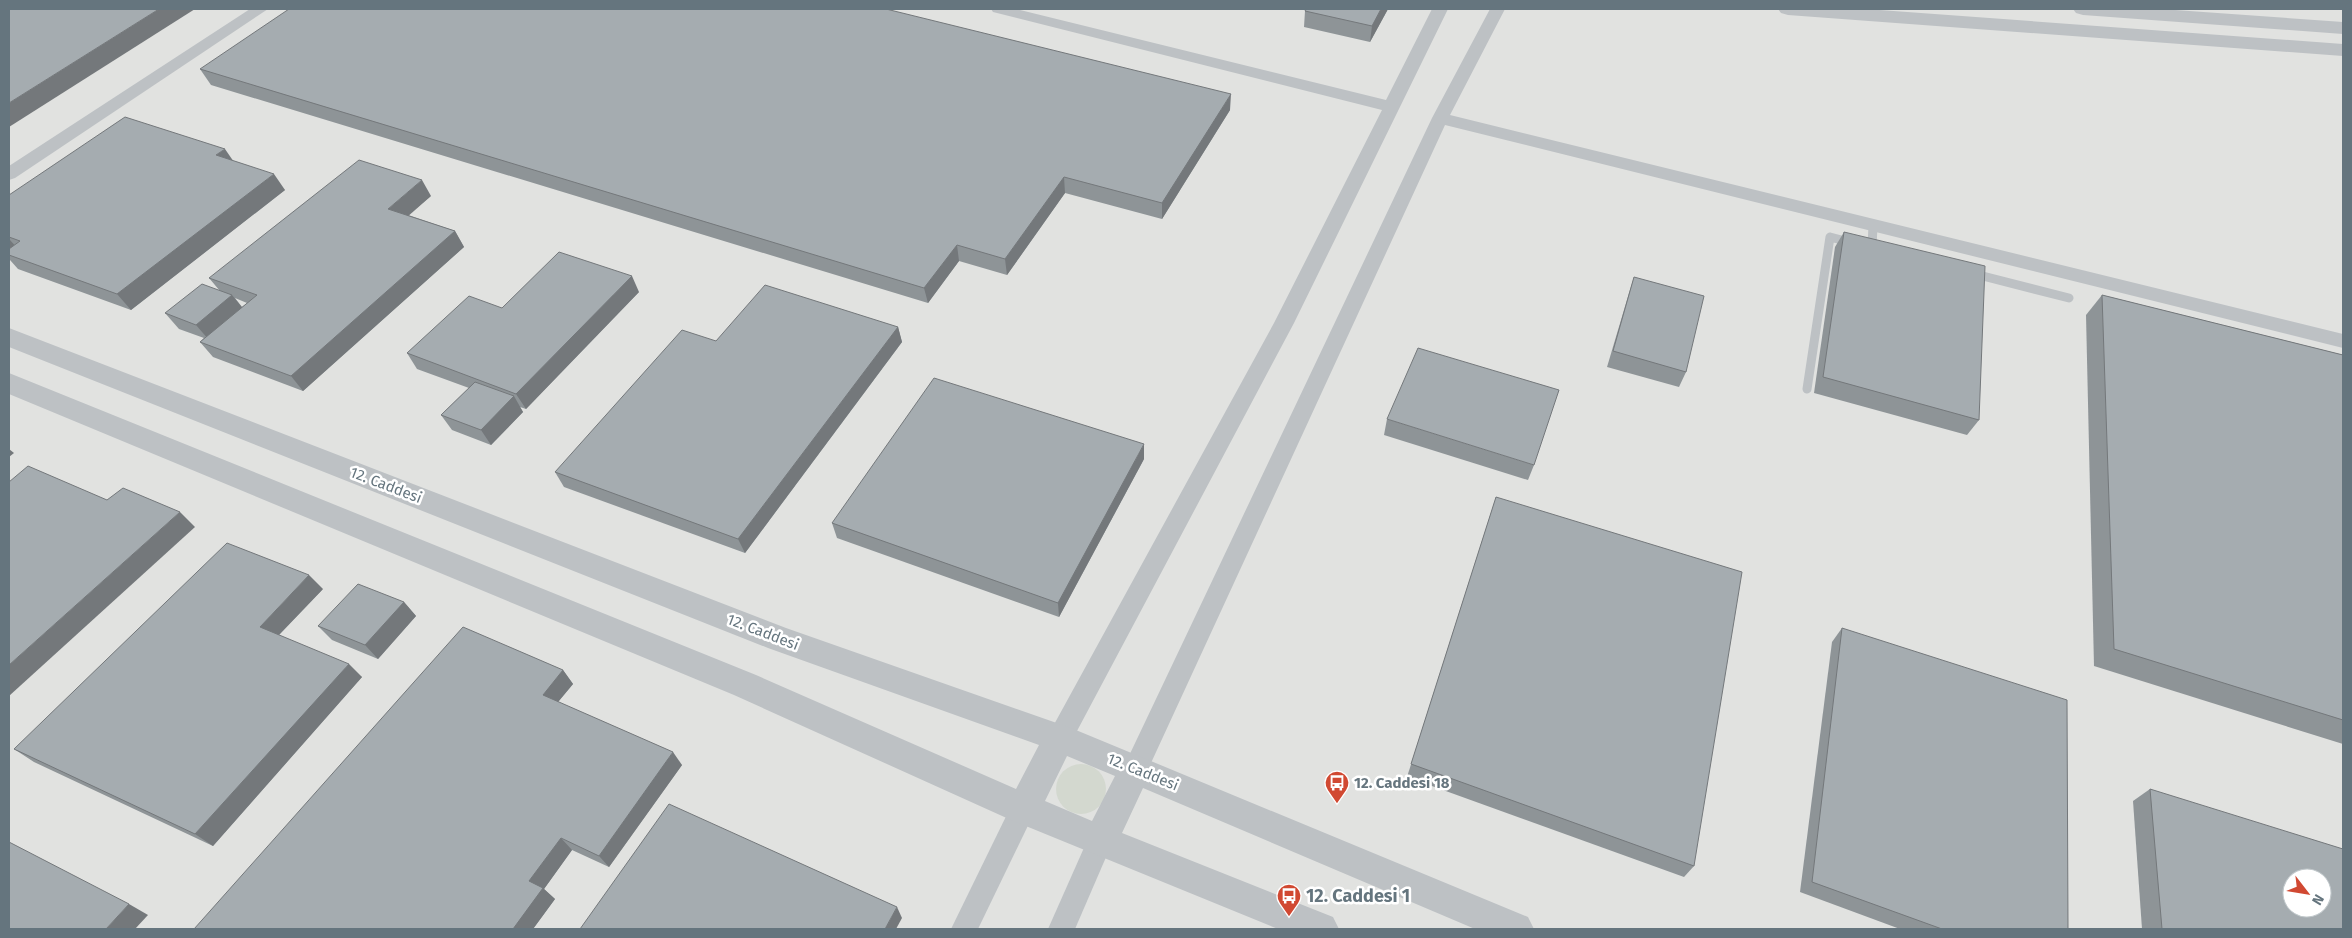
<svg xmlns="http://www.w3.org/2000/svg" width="2352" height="938" font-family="'Fira Sans',sans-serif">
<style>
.built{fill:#e1e2e0;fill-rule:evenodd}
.green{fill:#d3d8cf}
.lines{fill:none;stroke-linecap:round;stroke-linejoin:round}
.service{stroke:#bdc1c4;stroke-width:9}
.minor{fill:#bdc1c4;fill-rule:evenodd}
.tertiary{fill:#bdc1c4;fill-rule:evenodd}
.wall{fill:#8e9497;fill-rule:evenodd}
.shaded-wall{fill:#74787b}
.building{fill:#a5acb0;stroke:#74787b;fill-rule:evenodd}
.labels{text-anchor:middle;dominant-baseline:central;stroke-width:5;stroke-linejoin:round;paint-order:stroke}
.street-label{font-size:15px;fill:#65757e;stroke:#fff}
.poi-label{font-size:15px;font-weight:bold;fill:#65757e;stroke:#fff;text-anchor:start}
.near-poi-label{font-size:18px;font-weight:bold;fill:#65757e;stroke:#fff;text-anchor:start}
</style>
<rect width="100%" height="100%" fill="#f3f3f0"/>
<path class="built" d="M9 9H2343V929H9ZM2292 878H2322V908H2292Z"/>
<circle class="green" cx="1081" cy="789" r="25"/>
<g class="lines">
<g class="service">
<polyline points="1872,248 1873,225"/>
<polyline points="1971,273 2069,298"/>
<polyline points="1807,389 1830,237 1853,243"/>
</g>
<g class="minor">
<polygon points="250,9 268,9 15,178 9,180 9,166"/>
<polygon points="991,9 1016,9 1386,100 1432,9 1448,9 1294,323 1069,746 1060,749 1051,746 1048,738 1051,730 1274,323 1382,110 993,12"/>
<polygon points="1490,9 1505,9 1450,115 2343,334 2343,348 1445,125 1145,776 1136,780 1127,776 1123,768 1127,760 1432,118"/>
<polygon points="1023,797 1032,800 1036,809 978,929 951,929 1014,800"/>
<polygon points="1100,828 1109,832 1113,841 1075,929 1048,929 1091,832"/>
</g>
<g class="tertiary">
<polygon points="1778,9 1866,9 2343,44 2343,56 1788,15 1781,13"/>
<polygon points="2073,9 2161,9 2343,22 2343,34 2083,15 2076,13"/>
<path d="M9 328 786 628 1071 728 1528 917 1534 929H1475L1143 788 1122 833 1333 917 1339 929H1278L1011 820 734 695 9 394V373L756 675 1016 789 1039 745 768 648 9 347ZM1067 756 1115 776 1092 821 1045 801Z"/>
</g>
</g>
<g class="wall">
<polygon points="1388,9 1370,42 1304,27 1305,11"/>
<polygon points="200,69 1230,110 1162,219 1065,193 1007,275 959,261 928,303 211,85"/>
<polygon points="233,161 285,190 131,310 18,269 10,260 9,261 9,195"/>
<path d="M431 196 408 215 455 231 464 247 303 391 213 357 200 342 204 338 179 329 165 313 220 291 209 278ZM235 298 247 303 242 307Z"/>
<polygon points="1844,232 1979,420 1967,435 1814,393 1835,247"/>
<polygon points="1634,277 1686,372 1679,387 1607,367 1629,293"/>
<polygon points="639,292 526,409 520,407 523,412 491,445 452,430 441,415 469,388 417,369 407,353 502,308"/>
<polygon points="2102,295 2343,355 2343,744 2094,666 2086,315"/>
<polygon points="898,327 902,342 745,553 564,487 555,472 716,341"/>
<polygon points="1387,419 1534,465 1528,480 1384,435"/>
<polygon points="1144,459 1059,617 837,538 832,523"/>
<polygon points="1496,497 1694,866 1684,877 1407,777"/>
<polygon points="323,589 279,635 362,677 213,846 34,762 14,749"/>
<polygon points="404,602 416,616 378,659 332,640 318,626"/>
<polygon points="1842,628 2068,929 1900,929 1800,892 1832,642"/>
<polygon points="563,670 573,684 558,702 682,765 609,867 572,850 544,889 555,899 533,929 194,929"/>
<polygon points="2150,789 2343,929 2142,929 2133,801"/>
</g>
<g class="shaded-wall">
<polygon points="159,9 195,9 9,127 9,103"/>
<polygon points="1381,9 1388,9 1370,42 1372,26"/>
<polygon points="1231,94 1230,110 1162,219 1162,203"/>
<polygon points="225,149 236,165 216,155"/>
<polygon points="274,174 285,190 131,310 117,294"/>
<polygon points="1064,177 1065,193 1007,275 1005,259"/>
<polygon points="422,180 431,196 398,225 388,209"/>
<polygon points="455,231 464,247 303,391 291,376"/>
<polygon points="9,239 21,252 9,255"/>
<polygon points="957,245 959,261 928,303 924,288"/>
<polygon points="632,276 639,292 526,409 516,394"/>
<polygon points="232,295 245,311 209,340 196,325"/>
<polygon points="898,327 902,342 745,553 738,539"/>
<polygon points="514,396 523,412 491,445 481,430"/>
<polygon points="1144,444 1144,459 1059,617 1058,603"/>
<polygon points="9,449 14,453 9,457"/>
<polygon points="180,512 195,527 9,696 9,665"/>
<polygon points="309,575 323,589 274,640 260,627"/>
<polygon points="404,602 416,616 378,659 365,645"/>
<polygon points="349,664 362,677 213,846 195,834"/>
<polygon points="563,670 573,684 553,708 543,695"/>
<polygon points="673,752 682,765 609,867 599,856"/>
<polygon points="561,838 572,850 544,889 555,899 533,929 513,929 529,881"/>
<polygon points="129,904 148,915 135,929 106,929"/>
<polygon points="897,907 902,918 896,929 885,929"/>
</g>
<g class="building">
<polygon points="9,9 159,9 9,103"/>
<polygon points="289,9 886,9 1231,94 1162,203 1064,177 1005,259 957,245 924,288 200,69"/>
<polygon points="1306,9 1381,9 1372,26 1305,11"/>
<polygon points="125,117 225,149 216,155 274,174 117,294 9,255 9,249 20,241 9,237 9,195"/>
<polygon points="359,160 422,180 388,209 455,231 291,376 200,342 257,295 209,278"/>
<polygon points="1844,232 1985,266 1979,420 1823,377"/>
<polygon points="559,252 632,276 516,394 407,353 469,296 502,308"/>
<polygon points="1634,277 1704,296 1686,372 1613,351"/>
<polygon points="202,284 232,295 196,325 165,313"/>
<polygon points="765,285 898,327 738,539 555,472 682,330 716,341"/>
<polygon points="2102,295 2343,355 2343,720 2114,649"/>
<polygon points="1418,348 1559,390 1534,465 1387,419"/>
<polygon points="934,378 1144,444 1058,603 832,523"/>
<polygon points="475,382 514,396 481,430 441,415"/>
<polygon points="28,466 107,500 123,488 180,512 9,665 9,482"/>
<polygon points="1496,497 1742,572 1694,866 1411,764"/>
<polygon points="227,543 309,575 260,627 349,664 195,834 14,749"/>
<polygon points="358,584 404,602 365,645 318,626"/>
<polygon points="463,627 563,670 543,695 673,752 599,856 561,838 529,881 543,888 513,929 194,929"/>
<polygon points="1842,628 2067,700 2068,929 1942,929 1812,882"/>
<path d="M2150 789 2343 849V929H2162ZM2292 878H2322V908H2292Z"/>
<polygon points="669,804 897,907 885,929 580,929"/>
<polygon points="9,842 129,904 106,929 9,929"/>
</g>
<defs>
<symbol id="bus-pin" viewBox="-11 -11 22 30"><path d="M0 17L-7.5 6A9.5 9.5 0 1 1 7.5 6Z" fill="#d14932" stroke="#fff"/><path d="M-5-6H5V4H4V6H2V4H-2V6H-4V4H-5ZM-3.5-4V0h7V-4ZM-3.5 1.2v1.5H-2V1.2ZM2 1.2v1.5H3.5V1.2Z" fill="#fff"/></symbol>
</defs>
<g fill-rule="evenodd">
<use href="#bus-pin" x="1323" y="769" width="28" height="38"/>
<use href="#bus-pin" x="1275" y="882" width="28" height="38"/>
</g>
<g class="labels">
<g class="street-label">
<text transform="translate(386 485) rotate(21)">12. Caddesi</text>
<text transform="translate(763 632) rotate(21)">12. Caddesi</text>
<text transform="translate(1143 772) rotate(22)">12. Caddesi</text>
</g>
<g class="poi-label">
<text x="1354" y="783">12. Caddesi 18</text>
</g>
<g class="near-poi-label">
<text x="1306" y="896">12. Caddesi 1</text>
</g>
</g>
<rect width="2352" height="938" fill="none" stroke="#65757e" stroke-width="20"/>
<g transform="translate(2307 893) rotate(121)"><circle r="24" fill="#ffffff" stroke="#c1c8cb"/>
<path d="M0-4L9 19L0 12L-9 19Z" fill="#d14932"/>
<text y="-8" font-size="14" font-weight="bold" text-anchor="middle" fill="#65757e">N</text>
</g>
</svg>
